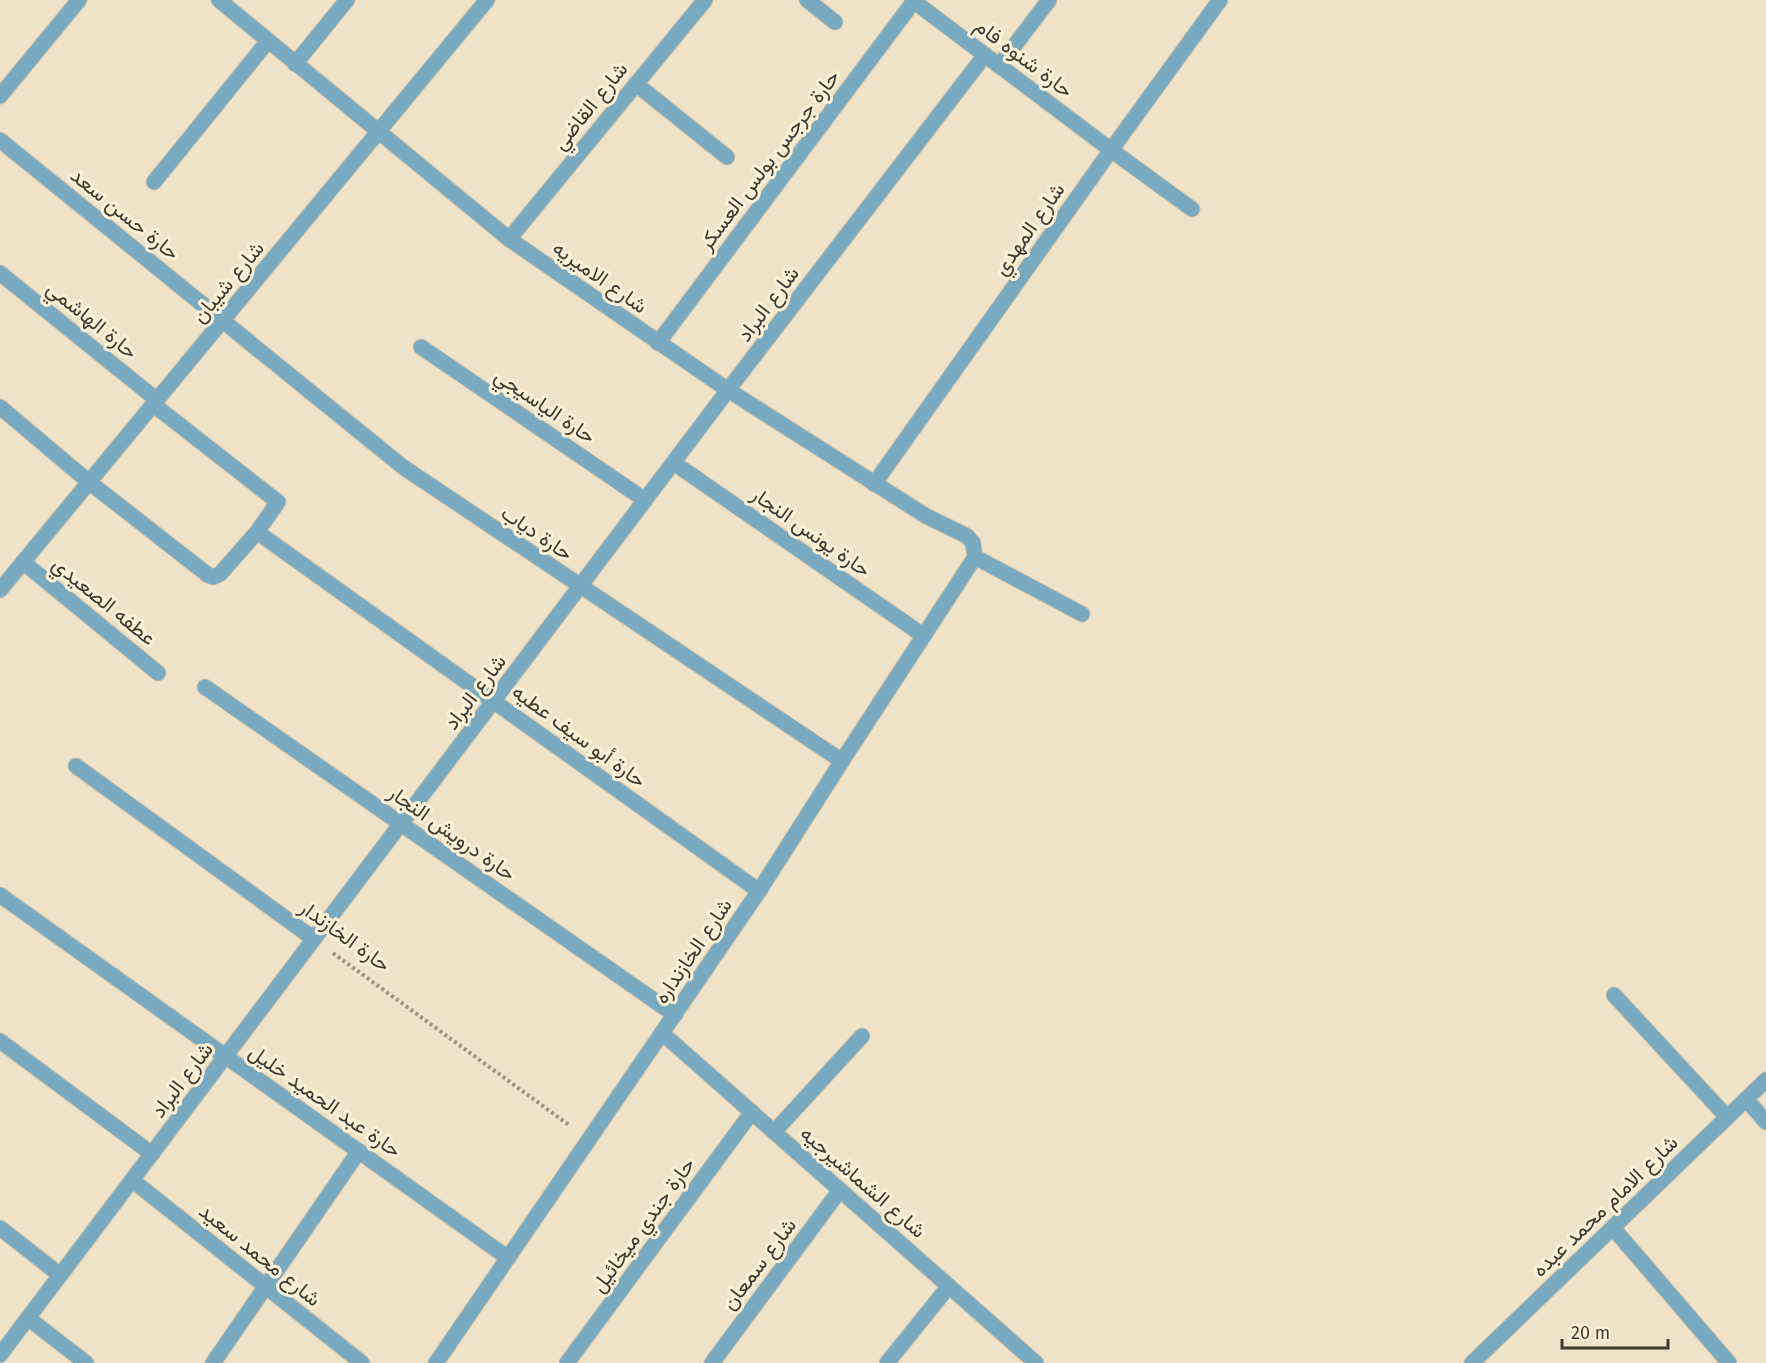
<svg xmlns="http://www.w3.org/2000/svg" width="1766" height="1363" font-family="'Fira Sans',Vazirmatn,sans-serif">
<style>
.lines{fill:none;stroke-linecap:round;stroke-linejoin:round}
.lane-casing{stroke:#cbc1aa;stroke-width:17}
.street-casing{stroke:#cbc1aa;stroke-width:17}
.path{stroke:#9a9380;stroke-width:4;stroke-dasharray:3 3;stroke-linecap:butt}
.lane{stroke:#78a9bf;stroke-width:15}
.street{stroke:#78a9bf;stroke-width:15}
.labels{text-anchor:middle;dominant-baseline:central;stroke-width:6;stroke-linejoin:round;paint-order:stroke}
.street-label{font-size:21px;fill:#3f3b30;stroke:#fcf0d6}
</style>
<rect width="100%" height="100%" fill="#eee3c9"/>
<g class="lines">
<defs>
<g id="lane">
<polyline points="975,557 1082,614"/>
<polyline points="1614,995 1727,1117"/>
<polyline points="774,1132 862,1036"/>
</g>
<g id="street">
<polyline points="219,0 509,239 728,390 926,516 967,536 973,543 975,557 842,761 759,891 436,1363"/>
<polyline points="807,0 835,22"/>
<polyline points="912,0 1111,150 1192,209"/>
<polyline points="295,64 347,0"/>
<polyline points="999,66 1049,0"/>
<polyline points="636,84 727,157"/>
<polyline points="0,96 79,0"/>
<polyline points="0,140 403,467 842,761"/>
<polyline points="154,182 268,41"/>
<polyline points="509,239 705,0"/>
<polyline points="0,273 157,400"/>
<polyline points="658,343 914,1"/>
<polyline points="421,347 645,500"/>
<polyline points="0,407 89,482 208,575 213,577 220,574 257,532 278,502 154,405"/>
<polyline points="674,463 924,636"/>
<polyline points="874,484 1111,150 1220,0"/>
<polyline points="257,532 759,891"/>
<polyline points="23,562 158,673"/>
<polyline points="0,590 487,0"/>
<polyline points="205,687 675,1015"/>
<polyline points="76,766 314,939"/>
<polyline points="0,895 508,1258"/>
<polyline points="662,1033 1036,1363"/>
<polyline points="0,1041 152,1154"/>
<polyline points="1746,1099 1766,1122"/>
<polyline points="132,1180 362,1363"/>
<polyline points="0,1228 60,1275"/>
<polyline points="1613,1228 1729,1363"/>
<polyline points="28,1318 86,1363"/>
<polyline points="0,1355 728,390 985,55"/>
<polyline points="213,1363 359,1151"/>
<polyline points="567,1363 752,1112"/>
<polyline points="712,1363 840,1190"/>
<polyline points="887,1363 949,1286"/>
<polyline points="1472,1363 1766,1080"/>
</g>
</defs>
<use href="#lane" class="lane-casing"/>
<use href="#street" class="street-casing"/>
<polyline class="path" points="333,953 569,1125"/>
<use href="#lane" class="lane"/>
<use href="#street" class="street"/>
</g>
<g class="labels">
<g class="street-label">
<text transform="translate(1024 58) rotate(37)">حارة شنوه فام</text>
<text transform="translate(590 106) rotate(-51)">شارع القاضي</text>
<text transform="translate(769 160) rotate(-53)">حارة جرجس بولس العسكر</text>
<text transform="translate(125 214) rotate(39)">حارة حسن سعد</text>
<text transform="translate(1029 229) rotate(-55)">شارع المهدي</text>
<text transform="translate(600 277) rotate(35)">شارع الاميريه</text>
<text transform="translate(228 282) rotate(-50)">شارع شيبان</text>
<text transform="translate(768 304) rotate(-53)">شارع البراد</text>
<text transform="translate(92 320) rotate(39)">حارة الهاشمي</text>
<text transform="translate(545 406) rotate(34)">حارة الياسيجي</text>
<text transform="translate(811 532) rotate(35)">حارة يونس النجار</text>
<text transform="translate(537 533) rotate(34)">حارة دياب</text>
<text transform="translate(104 601) rotate(39)">عطفه الصعيدي</text>
<text transform="translate(475 692) rotate(-53)">شارع البراد</text>
<text transform="translate(579 736) rotate(36)">حارة أبو سيف عطيه</text>
<text transform="translate(452 833) rotate(35)">حارة درويش النجار</text>
<text transform="translate(345 936) rotate(36)">حارة الخازندار</text>
<text transform="translate(693 951) rotate(-56)">شارع الخازنداره</text>
<text transform="translate(182 1080) rotate(-53)">شارع البراد</text>
<text transform="translate(325 1101) rotate(35)">حارة عبد الحميد خليل</text>
<text transform="translate(863 1182) rotate(41)">شارع الشماشيرجيه</text>
<text transform="translate(1605 1206) rotate(-44)">شارع الامام محمد عبده</text>
<text transform="translate(643 1225) rotate(-54)">حارة جندي ميخائيل</text>
<text transform="translate(260 1255) rotate(39)">شارع محمد سعيد</text>
<text transform="translate(759 1264) rotate(-53)">شارع سمعان</text>
</g>
</g>
<path d="M1562 1339v9h106v-9" fill="none" stroke="#3f3b30" stroke-width="3"/>
<text x="1571" y="1339" font-size="18" fill="#3f3b30" stroke="#fcf0d6" stroke-width="4.5" paint-order="stroke">20 m</text>
</svg>
